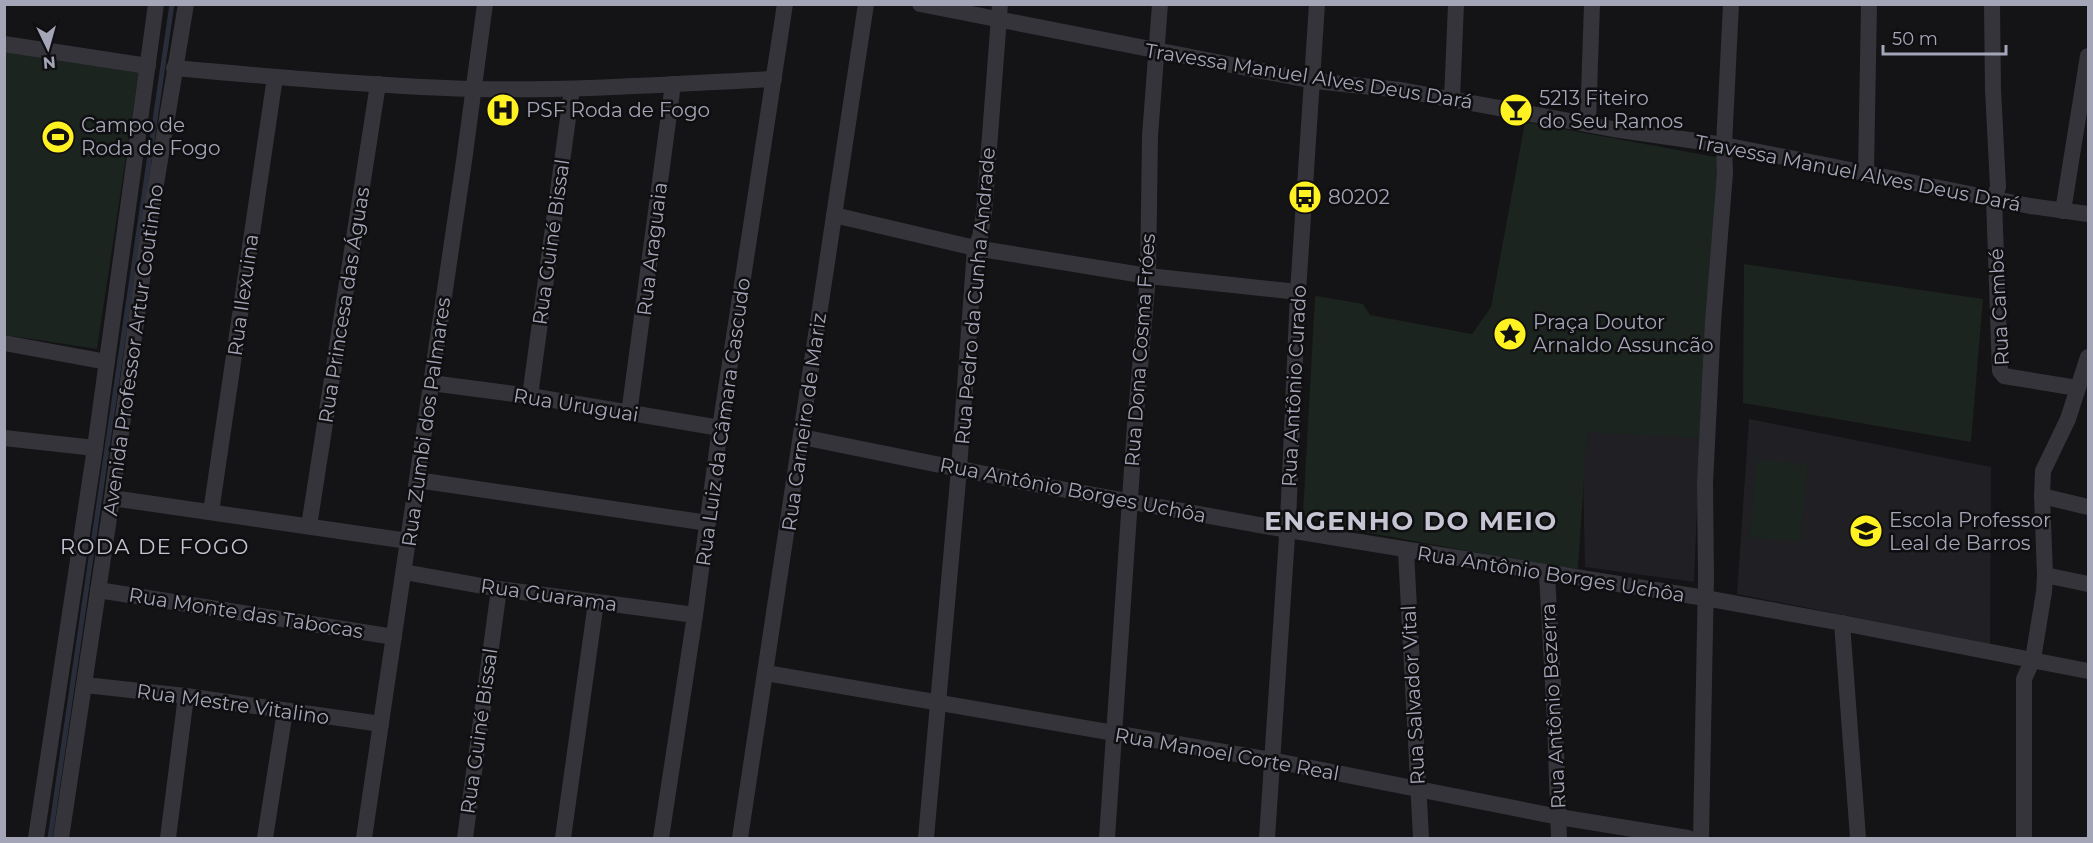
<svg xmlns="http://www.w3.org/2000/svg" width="2093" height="843" font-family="Montserrat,sans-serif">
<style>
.built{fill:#201f23}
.green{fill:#1b241e}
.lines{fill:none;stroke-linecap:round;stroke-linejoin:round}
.stream{stroke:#292e3a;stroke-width:5}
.minor{stroke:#35343b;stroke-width:16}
.labels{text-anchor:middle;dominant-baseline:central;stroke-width:5;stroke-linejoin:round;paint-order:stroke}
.street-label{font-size:20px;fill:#a4a5b7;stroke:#0f0e10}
.poi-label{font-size:20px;fill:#a4a5b7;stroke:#0f0e10;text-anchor:start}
.neighbourhood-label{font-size:21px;letter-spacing:1.5px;fill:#c5c5d3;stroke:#0f0e10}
.district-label{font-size:26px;font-weight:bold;letter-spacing:1.5px;fill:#c5c5d3;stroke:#0f0e10}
</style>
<rect width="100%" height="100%" fill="#141315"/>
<g class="built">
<polygon points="1749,419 1991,467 1990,644 1737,594"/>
<polygon points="1582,427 1700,432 1694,582 1585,567"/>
</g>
<g class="green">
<polygon points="5,51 139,71 97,349 5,335"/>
<polygon points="1525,122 1716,157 1719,160 1707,438 1587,432 1578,569 1550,566 1353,530 1305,519 1303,513 1315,297 1317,296 1363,304 1370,315 1472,334 1491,307"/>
<polygon points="1744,264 1983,299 1971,442 1743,403"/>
<polygon points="1757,459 1808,464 1800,542 1749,537"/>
</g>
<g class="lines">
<polyline class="stream" points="50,838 172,4"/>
<g class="minor">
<polyline points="920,4 1314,81 1401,90 1613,129 1724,145 2030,206 2088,214"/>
<polyline points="1992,4 1993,89 1998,187 1994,199 2000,371 2004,376 2077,388"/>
<polyline points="4,44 148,66"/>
<path d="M174 68C274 77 374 86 474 89 574 91 674 84 774 79"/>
<polyline points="1452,99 1456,4"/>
<polyline points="1588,123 1592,4"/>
<polyline points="1866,172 1869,4"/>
<polyline points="2063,211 2088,56"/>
<polyline points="834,215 975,248 1148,276 1298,292"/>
<polyline points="4,343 107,362"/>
<polyline points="431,383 530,396 720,428"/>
<polyline points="530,396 572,89"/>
<polyline points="629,414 673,84"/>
<polyline points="802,437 1039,485 1287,530 1705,598 1842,623 2088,671"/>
<polyline points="4,438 95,448"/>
<polyline points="417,480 708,523"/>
<polyline points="2042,496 2088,507"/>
<polyline points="112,498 408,541"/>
<polyline points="211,512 275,77"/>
<polyline points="309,526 378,84"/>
<polyline points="1406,551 1421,838"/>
<polyline points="404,572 499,589 695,615"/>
<polyline points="1547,574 1555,721 1559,838"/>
<polyline points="2045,575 2088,584"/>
<polyline points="98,590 394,637"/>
<polyline points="1842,623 1858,838"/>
<polyline points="766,673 1271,760 1559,817 1688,838"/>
<polyline points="85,685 186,696 381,724"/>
<polyline points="36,838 95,448 156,4"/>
<polyline points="61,838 112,498 151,214 186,4"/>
<polyline points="168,838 186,696"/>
<polyline points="265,838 285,711"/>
<polyline points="364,838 464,161 485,4"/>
<polyline points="465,838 499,589"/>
<polyline points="563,838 596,602"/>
<polyline points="661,838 695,615 720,428 785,4"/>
<polyline points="740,838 866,4"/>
<polyline points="926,838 959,469 975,248 980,237 984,214 1000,4"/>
<polyline points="1107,838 1135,425 1148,276 1150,136 1160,4"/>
<polyline points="1267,838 1288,521 1298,292 1317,4"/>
<polyline points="1701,838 1706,577 1705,483 1713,322 1725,173 1724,145 1731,4"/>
<polyline points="2024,838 2024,679 2033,659 2044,592 2045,575 2042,496 2043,471 2068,419 2088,357"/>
</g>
</g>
<defs>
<symbol id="hospital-disc" viewBox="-11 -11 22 22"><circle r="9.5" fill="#fff222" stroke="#0f0e10"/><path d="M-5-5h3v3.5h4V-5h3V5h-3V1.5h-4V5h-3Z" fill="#111"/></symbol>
<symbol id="bar-disc" viewBox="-11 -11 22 22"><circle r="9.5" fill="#fff222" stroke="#0f0e10"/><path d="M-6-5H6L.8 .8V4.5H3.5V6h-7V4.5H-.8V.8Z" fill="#111"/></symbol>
<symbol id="stadium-disc" viewBox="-11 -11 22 22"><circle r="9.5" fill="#fff222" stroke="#0f0e10"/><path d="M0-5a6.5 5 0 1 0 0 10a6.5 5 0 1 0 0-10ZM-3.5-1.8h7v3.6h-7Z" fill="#111"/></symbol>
<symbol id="bus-disc" viewBox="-11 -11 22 22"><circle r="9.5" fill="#fff222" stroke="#0f0e10"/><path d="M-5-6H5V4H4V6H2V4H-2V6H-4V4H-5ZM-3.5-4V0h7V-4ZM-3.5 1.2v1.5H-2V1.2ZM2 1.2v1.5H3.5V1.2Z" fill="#111"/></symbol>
<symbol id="sight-disc" viewBox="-11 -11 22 22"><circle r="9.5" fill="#fff222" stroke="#0f0e10"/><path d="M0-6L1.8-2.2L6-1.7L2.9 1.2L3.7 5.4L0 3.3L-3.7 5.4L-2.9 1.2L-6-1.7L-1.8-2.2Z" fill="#111"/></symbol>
<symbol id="school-disc" viewBox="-11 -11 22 22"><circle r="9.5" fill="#fff222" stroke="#0f0e10"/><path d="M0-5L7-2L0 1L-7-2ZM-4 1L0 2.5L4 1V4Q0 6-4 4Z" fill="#111"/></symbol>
</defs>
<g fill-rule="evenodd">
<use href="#hospital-disc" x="484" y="91" width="38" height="38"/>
<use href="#bar-disc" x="1497" y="91" width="38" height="38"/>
<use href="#stadium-disc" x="39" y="118" width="38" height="38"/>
<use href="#bus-disc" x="1286" y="178" width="38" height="38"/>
<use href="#sight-disc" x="1491" y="315" width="38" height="38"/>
<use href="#school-disc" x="1847" y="512" width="38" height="38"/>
</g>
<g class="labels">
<g class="street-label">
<text transform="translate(1309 76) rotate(9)">Travessa Manuel Alves Deus Dará</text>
<text transform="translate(1858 173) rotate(11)">Travessa Manuel Alves Deus Dará</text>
<text transform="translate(551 242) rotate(-82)">Rua Guiné Bissal</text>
<text transform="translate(652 249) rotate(-83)">Rua Araguaia</text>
<text transform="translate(243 295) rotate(-82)">Rua Ilexuina</text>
<text transform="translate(975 296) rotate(-85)">Rua Pedro da Cunha Andrade</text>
<text transform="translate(344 305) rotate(-81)">Rua Princesa das Águas</text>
<text transform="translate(1999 307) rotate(-93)">Rua Cambé</text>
<text transform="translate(133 350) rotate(-82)">Avenida Professor Artur Coutinho</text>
<text transform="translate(1140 350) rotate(-86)">Rua Dona Cosma Fróes</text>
<text transform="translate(1294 386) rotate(-87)">Rua Antônio Curado</text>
<text transform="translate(576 405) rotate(9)">Rua Uruguai</text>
<text transform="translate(426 422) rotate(-82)">Rua Zumbi dos Palmares</text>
<text transform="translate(723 422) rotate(-82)">Rua Luiz da Câmara Cascudo</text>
<text transform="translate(804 422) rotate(-82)">Rua Carneiro de Mariz</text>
<text transform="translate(1073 490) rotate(11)">Rua Antônio Borges Uchôa</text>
<text transform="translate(1551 574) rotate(9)">Rua Antônio Borges Uchôa</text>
<text transform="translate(549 595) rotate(8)">Rua Guarama</text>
<text transform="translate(246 613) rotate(9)">Rua Monte das Tabocas</text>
<text transform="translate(1413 695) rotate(-93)">Rua Salvador Vital</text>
<text transform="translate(233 704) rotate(8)">Rua Mestre Vitalino</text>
<text transform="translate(1553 706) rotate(-93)">Rua Antônio Bezerra</text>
<text transform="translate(479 731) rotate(-82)">Rua Guiné Bissal</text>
<text transform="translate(1227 754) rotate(10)">Rua Manoel Corte Real</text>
</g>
<g class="poi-label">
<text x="1539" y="98">5213 Fiteiro<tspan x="1539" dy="23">do Seu Ramos</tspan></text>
<text x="526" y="110">PSF Roda de Fogo</text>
<text x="81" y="125">Campo de<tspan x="81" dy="23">Roda de Fogo</tspan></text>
<text x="1328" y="197">80202</text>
<text x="1533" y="322">Praça Doutor<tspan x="1533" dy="23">Arnaldo Assuncão</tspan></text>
<text x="1889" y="520">Escola Professor<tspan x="1889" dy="23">Leal de Barros</tspan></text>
</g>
<g class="neighbourhood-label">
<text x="155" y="546">RODA DE FOGO</text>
</g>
<g class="district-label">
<text x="1411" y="521">ENGENHO DO MEIO</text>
</g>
</g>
<rect width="2093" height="843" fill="none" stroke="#a4a5b7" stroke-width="12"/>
<g transform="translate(48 48) rotate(175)" stroke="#0f0e10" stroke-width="4.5" paint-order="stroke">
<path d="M0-4.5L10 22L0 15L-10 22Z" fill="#a4a5b7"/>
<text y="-9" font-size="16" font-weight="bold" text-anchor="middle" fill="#a4a5b7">N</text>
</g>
<path d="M1883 45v9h123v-9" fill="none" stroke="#a4a5b7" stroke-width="3"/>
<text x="1892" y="45" font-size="18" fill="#a4a5b7" stroke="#0f0e10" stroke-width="4.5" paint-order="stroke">50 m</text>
</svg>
